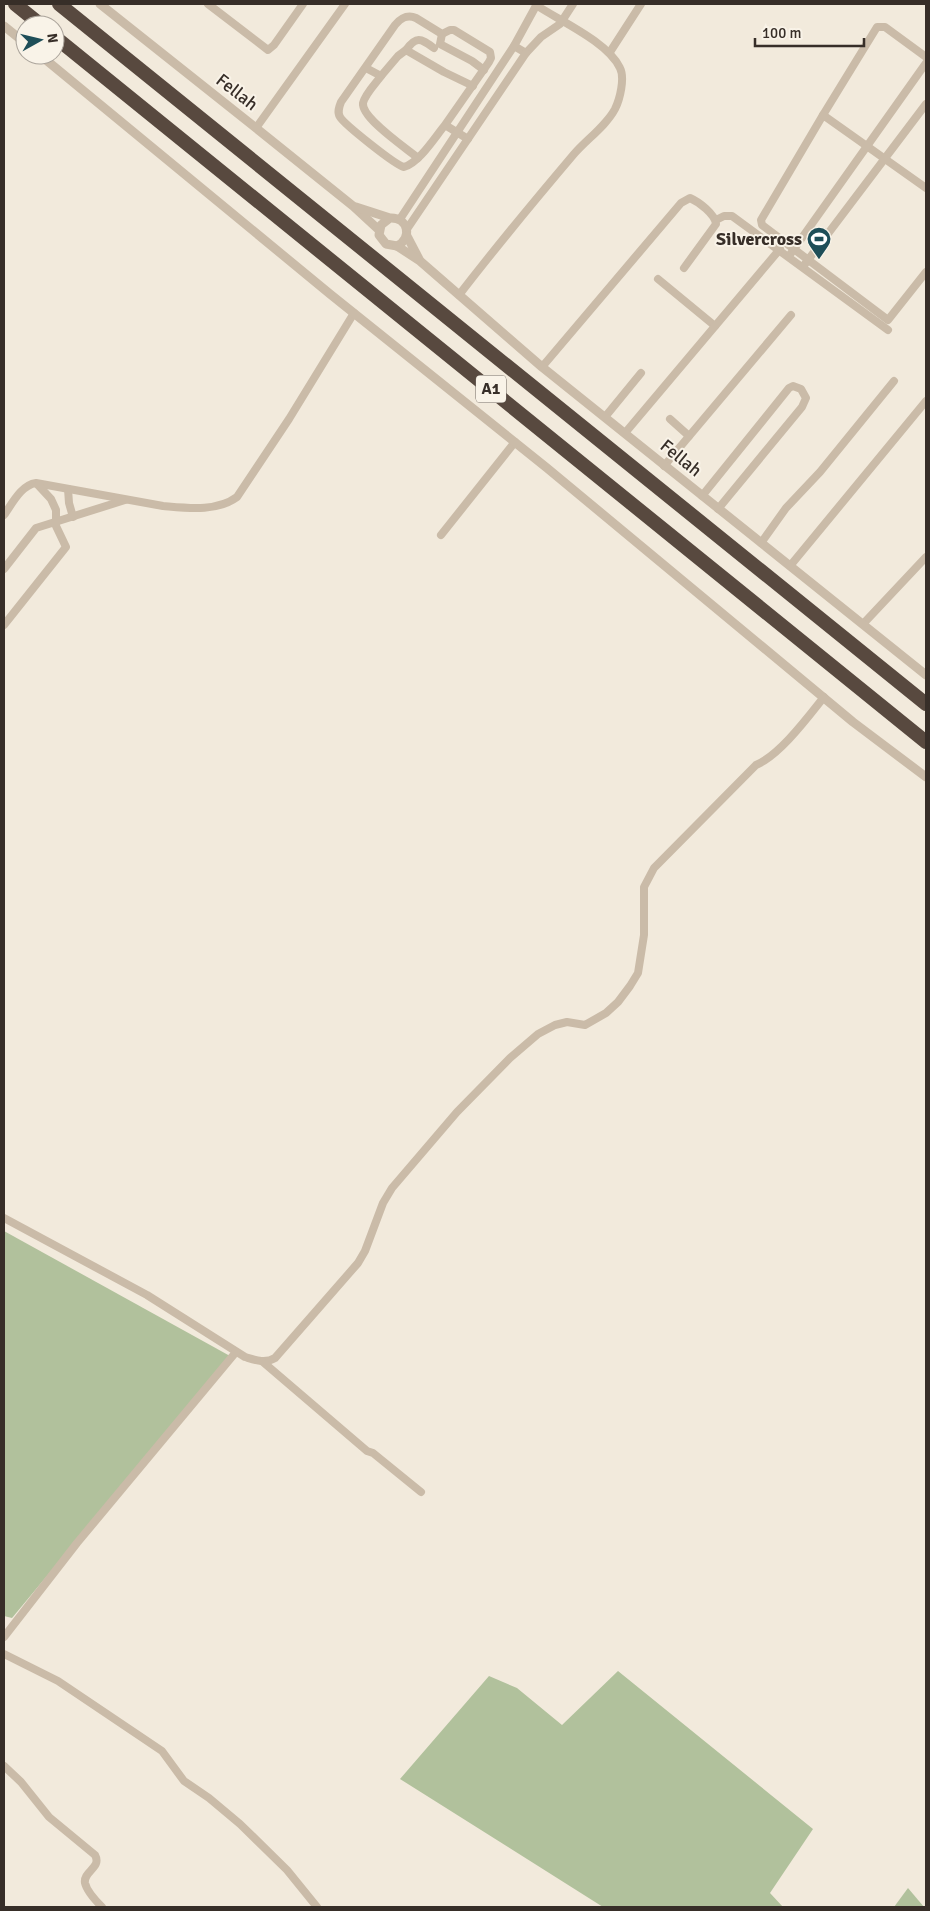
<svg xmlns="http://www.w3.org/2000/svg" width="930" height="1911" font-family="Signika,sans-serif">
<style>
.green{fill:#b1c19c}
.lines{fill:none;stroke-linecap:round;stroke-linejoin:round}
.minor{stroke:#cabba8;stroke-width:8}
.tertiary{stroke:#cabba8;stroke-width:9}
.motorway{stroke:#58493f;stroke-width:14}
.labels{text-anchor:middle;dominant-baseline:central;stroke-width:4;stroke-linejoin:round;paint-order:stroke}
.shield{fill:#f9f3e8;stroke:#716962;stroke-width:1}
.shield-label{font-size:16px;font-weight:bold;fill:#372e28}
.street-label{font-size:18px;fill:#372e28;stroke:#f9f3e8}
.poi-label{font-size:18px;font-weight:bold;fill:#372e28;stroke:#f9f3e8;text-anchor:end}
</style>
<rect width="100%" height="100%" fill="#f2eadc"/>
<g class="green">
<polygon points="4,1231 230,1356 12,1618 4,1616"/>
<polygon points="618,1671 813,1829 770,1893 783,1907 603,1907 400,1779 489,1676 517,1688 562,1725"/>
<polygon points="908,1888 924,1907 894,1907"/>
</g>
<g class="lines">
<g class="minor">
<polyline points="208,4 268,50 274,45 303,4"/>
<polyline points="442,34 440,44 472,61 484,70"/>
<polyline points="514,46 526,53 541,37 560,24 573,4"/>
<path d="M406 50C417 35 421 39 434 48"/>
<polyline points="610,52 641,4"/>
<polyline points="366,68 381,76 398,56 406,50 444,72 473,86"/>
<path d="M381 76C376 83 365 94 363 103 361 118 406 148 418 158"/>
<polyline points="823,115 877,27 885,27 926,57"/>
<path d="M445 125 489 62 491 58 490 52 454 30H450L442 34 416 18C407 14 401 18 395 25L341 102C339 107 337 112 340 117 344 124 395 165 404 167 419 163 435 137 445 125L468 139"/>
<polyline points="256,128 345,4"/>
<polyline points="926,188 823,115 761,220 762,225 888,320 926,272"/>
<polyline points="400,219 514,46 537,4"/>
<polyline points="716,220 724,216 732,216 888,330"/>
<polyline points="407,229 526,53"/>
<polyline points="789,256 926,63"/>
<polyline points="805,264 926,104"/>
<polyline points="658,279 715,326"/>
<path d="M459 295C496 247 535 200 574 154 587 139 606 126 615 109 620 99 625 78 620 68 608 42 560 21 536 5"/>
<path d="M542 367 681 203 690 198C699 202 715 214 716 224L684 268"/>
<polyline points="605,417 641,373"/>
<polyline points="670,419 689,436"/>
<polyline points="625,433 780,249"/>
<polyline points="664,466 791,315"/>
<polyline points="68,489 69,503 73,517"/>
<polyline points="702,496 789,388 793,386 801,389 806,398 802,407 718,509"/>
<path d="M4 515C12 504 21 485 36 483L163 506C187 508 217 512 237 497L289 419 354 313"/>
<polyline points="441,535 515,442"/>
<polyline points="761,543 786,508 820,472 894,381"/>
<polyline points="790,566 926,401"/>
<polyline points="4,569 36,528 125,500"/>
<polyline points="863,624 926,557"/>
<polyline points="4,625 66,547 56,526 56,510 51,499 38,485"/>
<path d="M4 1218 147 1295 245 1357C255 1360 265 1364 275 1358L358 1263 365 1251 383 1203 392 1188 457 1112 510 1058 538 1034 555 1025 567 1022 585 1025 606 1013 618 1002 630 986 638 973 644 935V887L654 868 756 765C780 755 808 717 824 697"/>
<polyline points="263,1362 367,1451 373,1453 421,1492"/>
<polyline points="4,1637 77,1543 236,1352"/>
<polyline points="4,1654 58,1681 162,1751 184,1781 209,1798 240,1824 287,1870 317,1907"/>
<path d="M4 1766 21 1782 49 1817 95 1855C102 1868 83 1871 85 1883 87 1892 96 1901 102 1907"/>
</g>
<g class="tertiary">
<polyline points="100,4 256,128 353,206 379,230"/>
<polyline points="4,26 25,43"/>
<polyline points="40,55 330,294 547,468 853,722 926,777"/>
<path d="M356 207 390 218C408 217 413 238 397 246L386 244 379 235 381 225 390 218"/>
<polyline points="407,236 419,259"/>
<polyline points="397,246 420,261 542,367 926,675"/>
</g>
<g class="motorway">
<polyline points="15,4 41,25"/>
<polyline points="59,4 926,704"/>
<polyline points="55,37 926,742"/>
</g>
</g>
<defs>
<symbol id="stadium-pin" viewBox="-11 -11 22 30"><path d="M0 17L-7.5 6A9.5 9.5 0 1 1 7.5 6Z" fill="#1e4e58" stroke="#f9f3e8"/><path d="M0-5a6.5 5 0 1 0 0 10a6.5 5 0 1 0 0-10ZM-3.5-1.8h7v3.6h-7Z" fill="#fff"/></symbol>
</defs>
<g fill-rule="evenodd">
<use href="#stadium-pin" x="805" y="225" width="28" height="38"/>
</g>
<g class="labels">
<rect class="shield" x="476" y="375.5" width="30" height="27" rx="4"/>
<g class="shield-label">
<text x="491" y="389">A1</text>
</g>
<g class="street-label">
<text transform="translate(237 92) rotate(38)">Fellah</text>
<text transform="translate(681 458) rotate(39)">Fellah</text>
</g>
<g class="poi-label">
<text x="802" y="239">Silvercross</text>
</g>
</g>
<rect width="930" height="1911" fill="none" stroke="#372e28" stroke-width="10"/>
<g transform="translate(40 40) rotate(82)"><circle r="24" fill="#f9f3e8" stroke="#aba49b"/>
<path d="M0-4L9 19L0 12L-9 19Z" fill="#1e4e58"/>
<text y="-8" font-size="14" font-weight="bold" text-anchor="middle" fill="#372e28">N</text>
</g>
<path d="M755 38v8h109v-8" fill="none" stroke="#372e28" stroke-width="2.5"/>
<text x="762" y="38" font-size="15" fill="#372e28" stroke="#f9f3e8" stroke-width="4" paint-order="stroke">100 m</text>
</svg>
